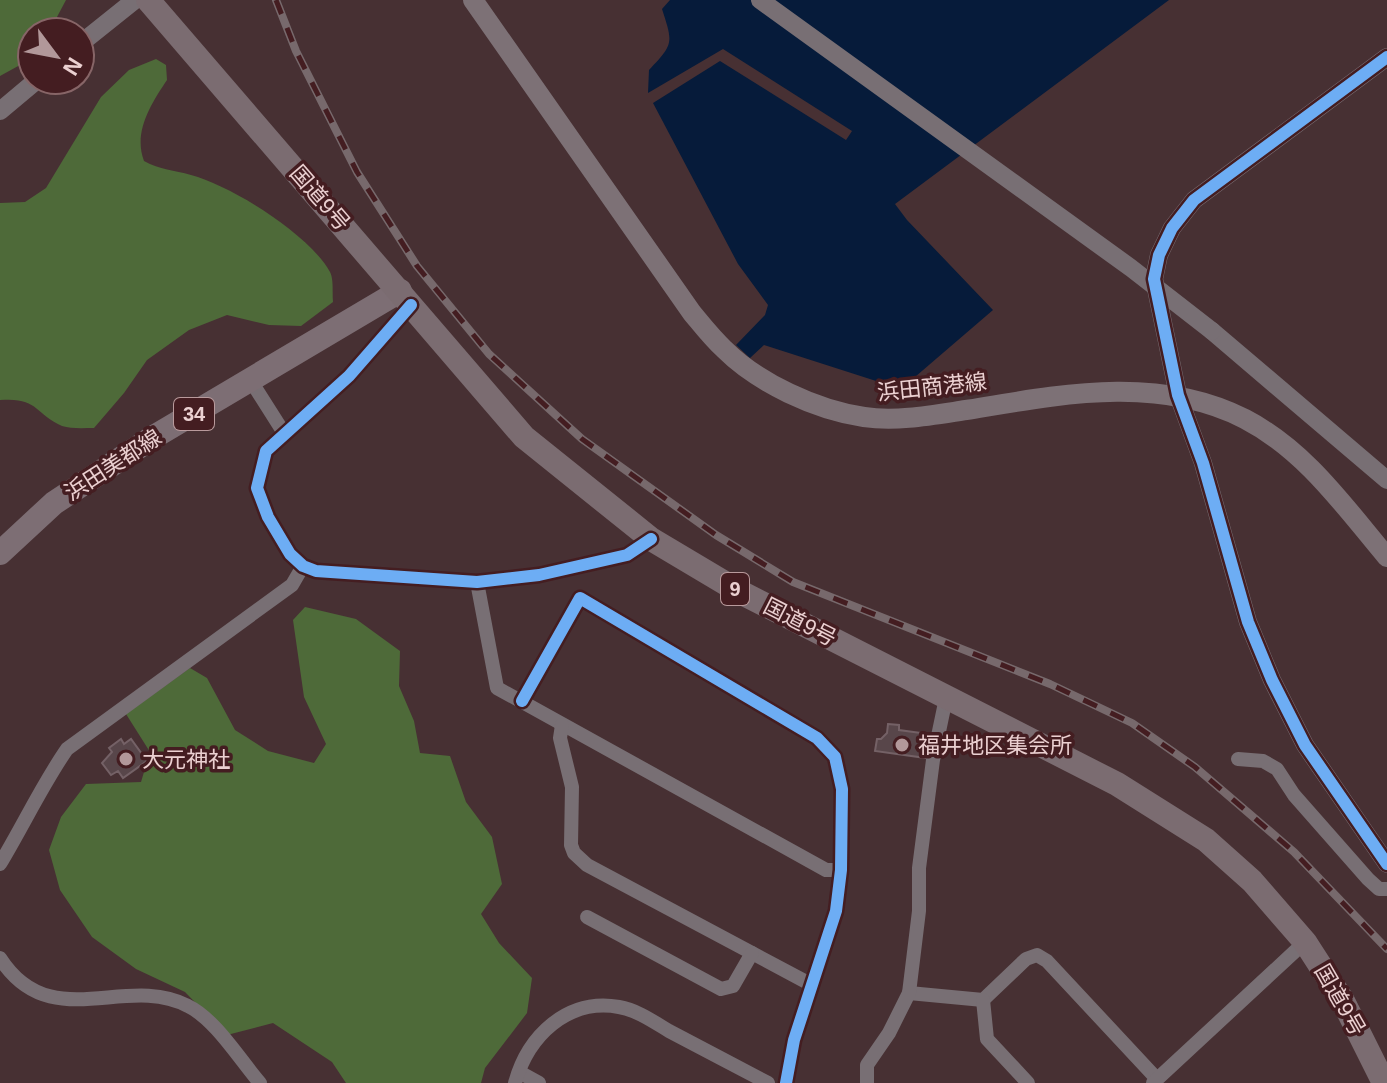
<svg xmlns="http://www.w3.org/2000/svg" width="1387" height="1083" font-family="Helvetica,'Noto Sans JP',sans-serif">
<style>
.forest{fill:#4e6a39}
.water{fill:#061b3a}
.building{fill:#58464a;stroke:#746166;stroke-width:2}
.lines{fill:none;stroke-linecap:round;stroke-linejoin:round}
.minor{stroke:#786f74;stroke-width:14}
.tertiary{stroke:#786f74;stroke-width:18}
.secondary{stroke:#7d7176;stroke-width:20}
.primary{stroke:#7d6e74;stroke-width:24}
.trunk{stroke:#7b6c71;stroke-width:24}
.rail-casing{stroke:#77696c;stroke-width:8}
.rail{stroke:#441d21;stroke-width:5;stroke-dasharray:15;stroke-linecap:butt}
.tertiary-bridge{stroke:#786f74;stroke-width:18}
.cycleway-casing{stroke:#441d21;stroke-width:17}
.cycleway{stroke:#6dadf4;stroke-width:12}
.poi-dot{fill:#b2989a;stroke:#441d21;stroke-width:3}
.labels{text-anchor:middle;dominant-baseline:central;stroke-width:7;stroke-linejoin:round;paint-order:stroke}
.shield{fill:#441d21;stroke:#b99a9c;stroke-width:2}
.shield-label{font-size:20px;font-weight:bold;fill:#ebd0d1}
.street-label{font-size:22px;fill:#ebd0d1;stroke:#441d21}
.poi-label{font-size:22px;fill:#ebd0d1;stroke:#441d21;text-anchor:start}
</style>
<rect width="100%" height="100%" fill="#473033"/>
<g class="forest">
<polygon points="0,0 66,0 49,32 32,32 32,52 20,65 0,76"/>
<path d="M156 59 166 65 167 80C151 104 133 132 144 161 160 170 174 170 191 175 232 186 309 234 330 272 334 280 332 293 333 302L301 326 269 325 227 315 189 330 147 360 124 393 94 428C84 428 71 429 62 426 34 413 38 397 0 400V203L25 202 46 188 101 97 129 70Z"/>
<polygon points="305,607 356,619 400,651 399,686 414,721 420,753 450,756 466,802 492,837 502,884 481,914 499,943 532,978 527,1013 485,1068 481,1083 346,1083 332,1062 273,1023 227,1035 185,992 136,969 92,937 60,890 49,850 61,817 86,784 141,782 150,752 126,714 190,668 207,678 235,730 268,751 314,763 326,744 304,697 293,620"/>
</g>
<path class="water" d="M670 0H1169L895 204 907 220 993 310 901 389 764 345 750 358 736 345 765 315 768 305 738 264 653 103 720 61 846 140 852 131 723 49 648 93 649 70C674 44 673 43 662 9Z"/>
<g class="building">
<polygon points="888,724 899,725 899,730 929,734 926,758 875,751 877,739 881,739 887,733"/>
<polygon points="121,739 124,744 131,739 147,761 123,778 118,771 111,775 102,763 112,752 109,748"/>
</g>
<g class="lines">
<g class="minor">
<polyline points="411,305 349,376 266,451 257,488 268,517 290,554 303,566 316,571 477,582 539,575 627,555 651,539"/>
<polyline points="251,381 284,433"/>
<polyline points="477,582 497,688 826,870 841,870"/>
<polyline points="522,701 580,598 817,738 835,757 842,789 841,870 836,911 794,1040 786,1083"/>
<polyline points="562,725 560,738 572,787 571,845 574,853 587,865 812,985"/>
<polyline points="1238,759 1263,761 1277,769 1294,795 1368,879 1379,889 1387,889"/>
<path d="M0 864C23 826 42 785 67 749L292 585 303 566"/>
<polyline points="587,917 721,989 733,986 752,953"/>
<path d="M0 958C50 1036 125 973 188 1006 215 1019 240 1060 260 1083"/>
<polyline points="909,993 983,1000 1026,959 1037,955 1047,961 1157,1079"/>
<polyline points="983,1000 987,1039 1028,1083"/>
<polyline points="519,1072 539,1083"/>
<path d="M515 1083C528 1036 567 998 619 1007 637 1010 654 1022 669 1031 702 1048 735 1066 768 1083"/>
<polyline points="867,1083 867,1065 889,1033 909,993 919,911 919,868 933,760 946,698"/>
<polyline points="1153,1083 1305,942"/>
</g>
<g class="tertiary">
<polyline points="80,44 135,0"/>
<polyline points="1387,57 1194,200 1172,228 1159,255 1154,279 1178,395 1203,463 1248,622 1272,680 1305,745 1387,864"/>
<polyline points="0,111 37,80"/>
<polyline points="1212,331 1387,480"/>
</g>
<path class="secondary" d="M473 0 692 313C702 325 712 338 724 349 758 383 816 410 864 417 897 422 933 415 966 410 1058 395 1157 374 1245 419 1305 450 1344 506 1387 557"/>
<polyline class="primary" points="0,553 54,503 152,438 400,291"/>
<polyline class="trunk" points="148,0 524,437 651,539 740,592 1117,784 1206,840 1252,881 1305,942 1343,1001 1384,1083"/>
<defs>
<polyline id="rail" points="276,0 296,51 357,172 417,266 489,354 582,439 716,535 793,582 1050,684 1132,723 1195,767 1294,852 1387,949"/>
</defs>
<use href="#rail" class="rail-casing"/>
<use href="#rail" class="rail"/>
<polyline class="tertiary-bridge" points="760,0 1131,268 1212,331"/>
<defs>
<g id="cycleway">
<polyline points="1387,57 1194,200 1172,228 1159,255 1154,279 1178,395 1203,463 1248,622 1272,680 1305,745 1387,864"/>
<polyline points="411,305 349,376 266,451 257,488 268,517 290,554 303,566 316,571 477,582 539,575 627,555 651,539"/>
<polyline points="522,701 580,598 817,738 835,757 842,789 841,870 836,911 794,1040 786,1083"/>
</g>
</defs>
<use href="#cycleway" class="cycleway-casing"/>
<use href="#cycleway" class="cycleway"/>
</g>
<g class="poi-dot">
<circle cx="902" cy="745" r="8"/>
<circle cx="126" cy="759" r="8"/>
</g>
<g class="labels">
<g class="shield">
<rect x="174" y="398" width="40" height="32" rx="6"/>
<rect x="721" y="573" width="28" height="32" rx="6"/>
</g>
<g class="shield-label">
<text x="194" y="414">34</text>
<text x="735" y="589">9</text>
</g>
<g class="street-label">
<text transform="translate(320 198) rotate(49)">国道9号</text>
<text transform="translate(932 387) rotate(-6)">浜田商港線</text>
<text transform="translate(113 465) rotate(-33)">浜田美都線</text>
<text transform="translate(800 622) rotate(27)">国道9号</text>
<text transform="translate(1340 1000) rotate(60)">国道9号</text>
</g>
<g class="poi-label">
<text x="918" y="745">福井地区集会所</text>
<text x="142" y="759">大元神社</text>
</g>
</g>
<g transform="translate(56 56) rotate(122)"><circle r="38" fill="#441d21" stroke="#876567" stroke-width="2"/>
<path d="M0-6L14 30L0 20L-14 30Z" fill="#b2989a"/>
<text y="-12" font-size="22" font-weight="bold" text-anchor="middle" fill="#ebd0d1">N</text>
</g>
</svg>
